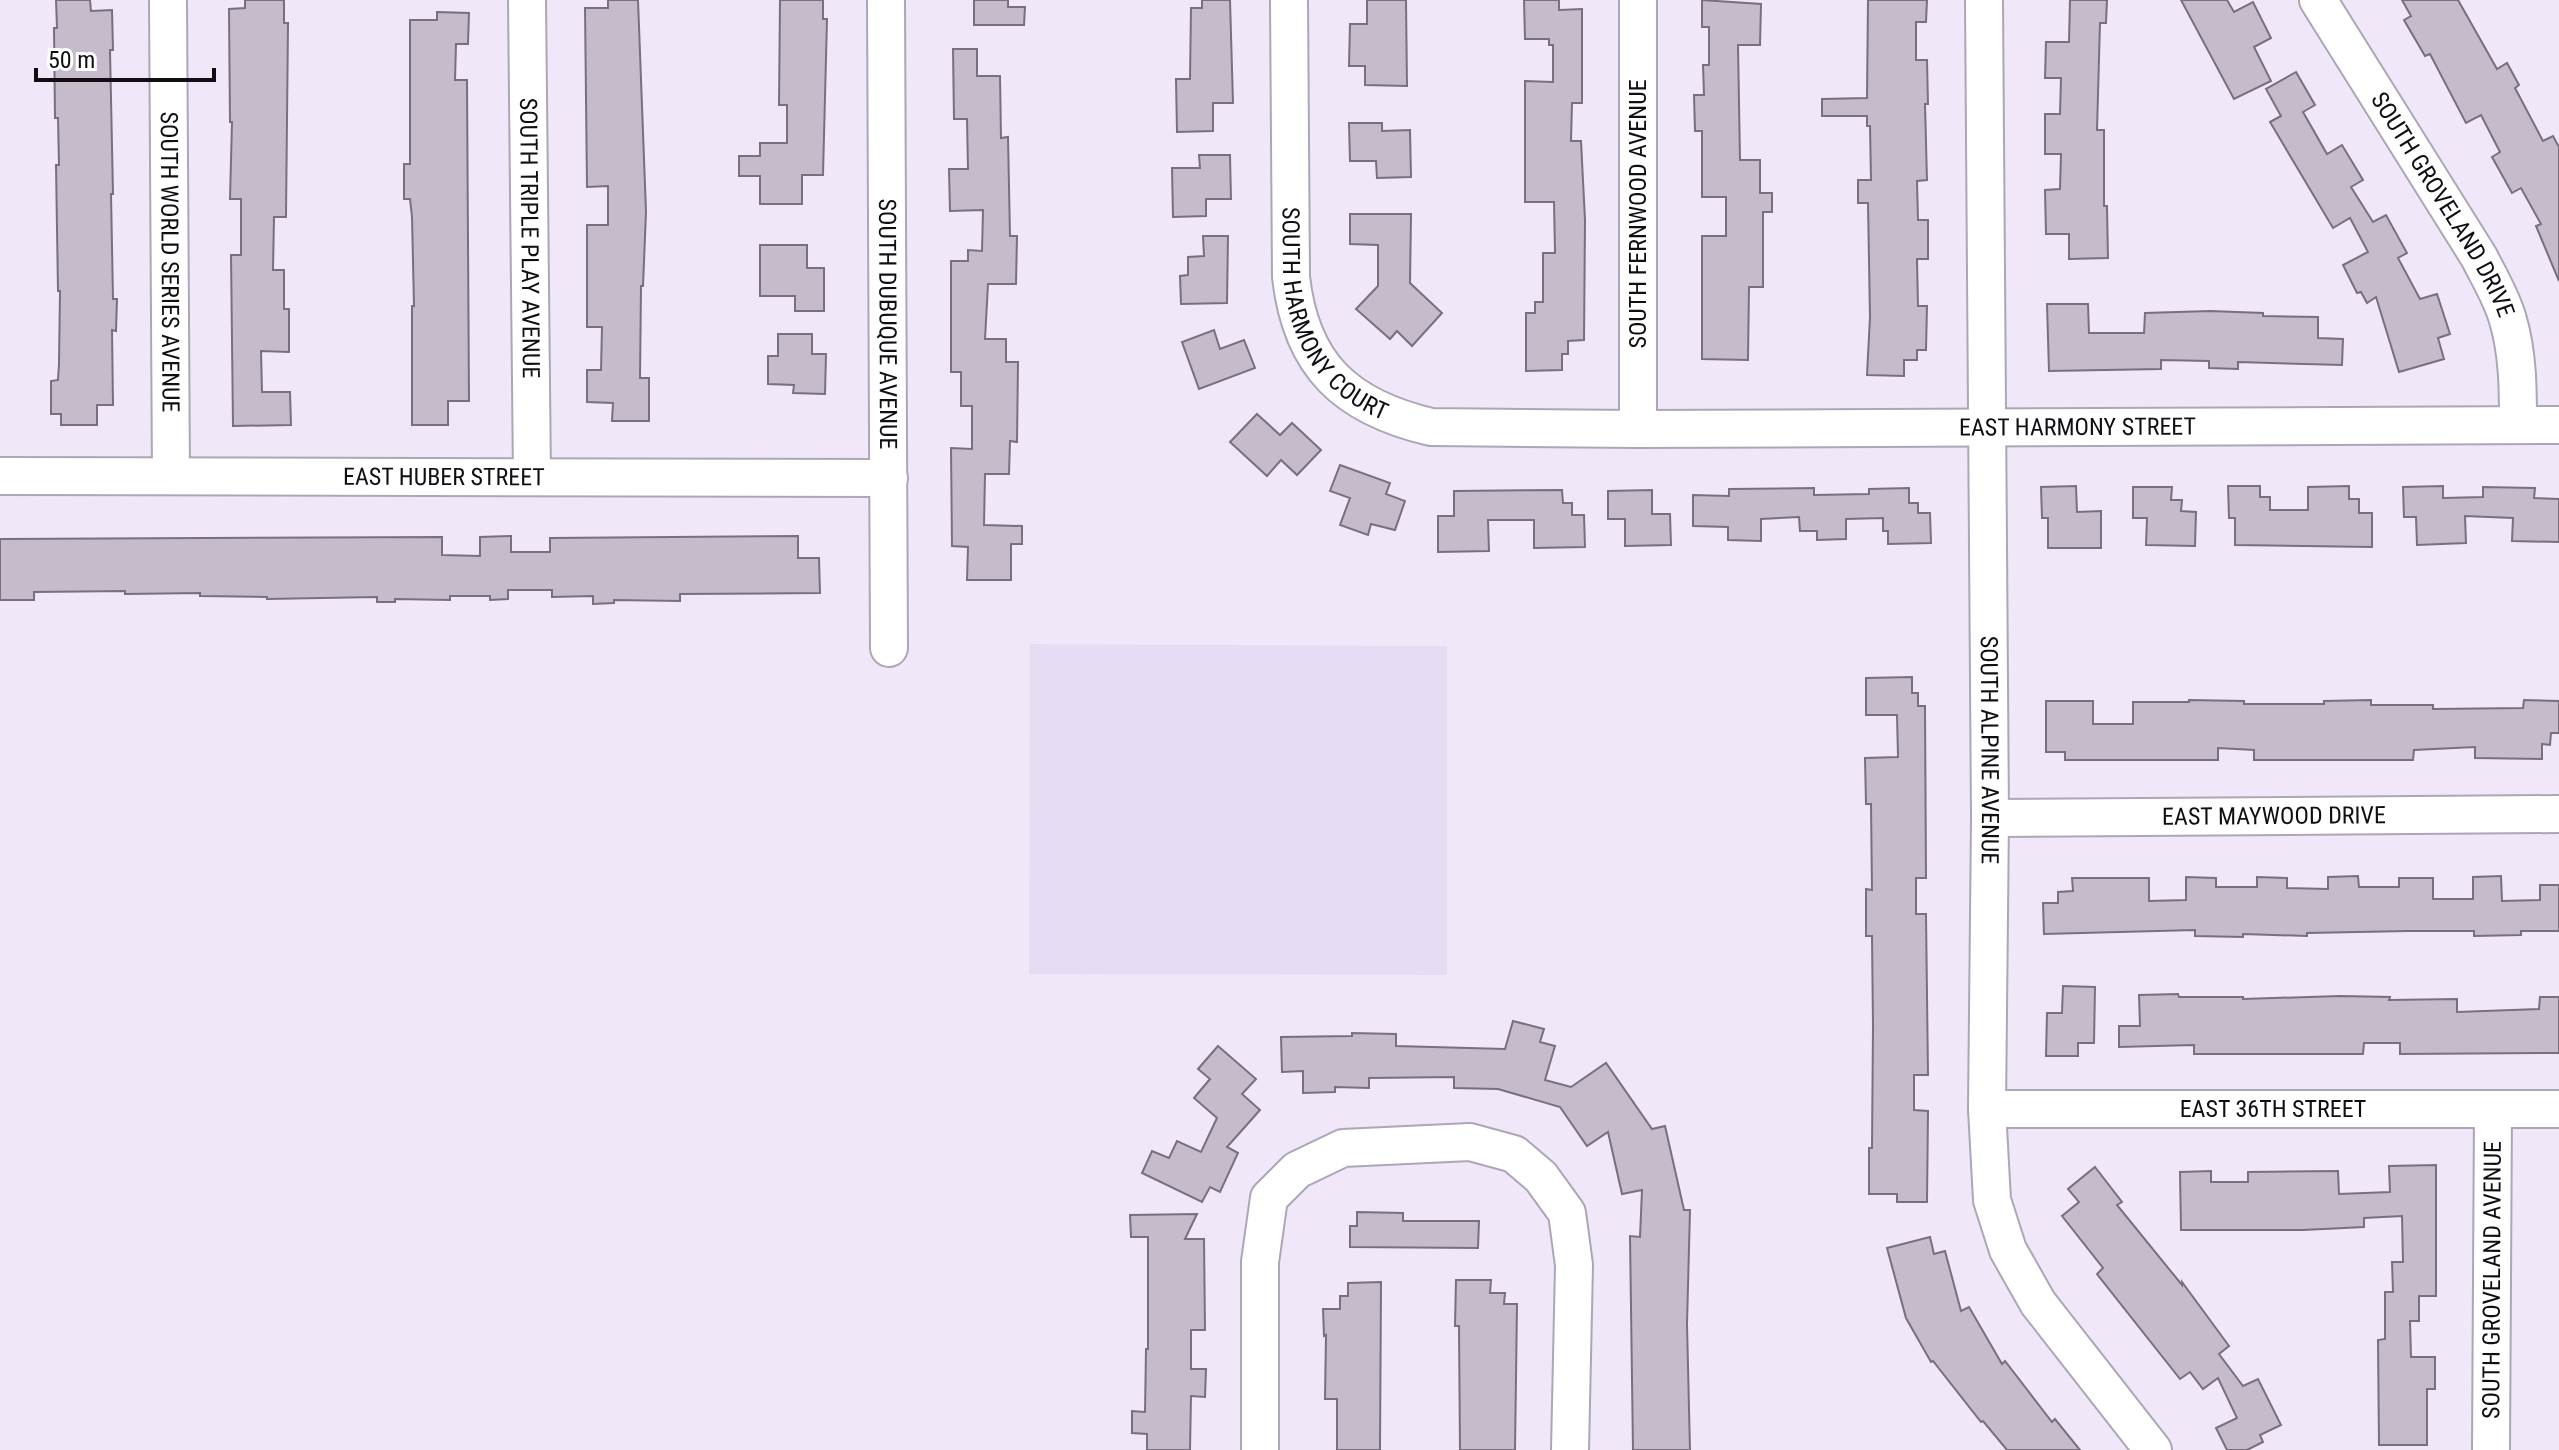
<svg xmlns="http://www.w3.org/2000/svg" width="2559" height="1450" font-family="'Roboto Condensed',sans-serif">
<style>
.built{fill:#e6dcf4}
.building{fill:#c6bbca;stroke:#796f7d;stroke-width:2}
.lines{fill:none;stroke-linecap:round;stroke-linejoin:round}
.minor-casing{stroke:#aca6b6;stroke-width:40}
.minor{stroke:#fff;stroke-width:36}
.labels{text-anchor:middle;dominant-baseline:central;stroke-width:8;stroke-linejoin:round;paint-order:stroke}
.street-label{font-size:24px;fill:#100d13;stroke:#fff}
</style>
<rect width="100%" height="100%" fill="#f0e8f9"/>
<polygon class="built" points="1030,644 1447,646 1447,975 1029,974"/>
<g class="building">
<polygon points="56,0 90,0 91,11 112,10 113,50 110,50 113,194 111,194 113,299 117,299 116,331 112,330 113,405 97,405 97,425 61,425 61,414 51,414 51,381 58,380 59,364 60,291 58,291 56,165 59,165 58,118 55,118 54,28 57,28"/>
<polygon points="245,0 284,0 284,23 288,23 286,217 274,217 273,270 284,270 284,309 289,309 289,352 261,351 262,392 290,392 291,425 233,426 231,255 241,255 241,199 230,199 232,122 230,122 229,9 245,8"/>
<polygon points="608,0 638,0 646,212 643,286 641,286 640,378 649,378 649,421 612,421 613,403 587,402 587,370 601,370 602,327 587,327 587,225 608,225 608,186 587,187 585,8 608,8"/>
<polygon points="780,0 823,0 823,19 827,19 823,175 802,175 802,204 760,204 760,176 739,176 739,156 760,156 760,143 787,143 787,105 779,105"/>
<polygon points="974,0 1008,0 1008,7 1025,7 1024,25 974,25"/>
<polygon points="1202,0 1230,0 1233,103 1213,103 1213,131 1177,132 1176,79 1190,79 1191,8 1202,8"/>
<polygon points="1367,0 1406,0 1407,86 1365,85 1365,66 1349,66 1350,24 1367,24"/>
<polygon points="1524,0 1559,0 1559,10 1582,9 1582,103 1572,103 1571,141 1581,141 1585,220 1584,340 1568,341 1568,354 1562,354 1562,370 1526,371 1526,313 1535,313 1535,302 1543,302 1543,253 1555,253 1554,202 1525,202 1525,81 1553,82 1553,45 1549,45 1549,39 1525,39"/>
<polygon points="1702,0 1761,4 1760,45 1738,45 1740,160 1760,160 1760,193 1772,193 1772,212 1763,212 1763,287 1749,287 1748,360 1702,359 1702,236 1726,236 1726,197 1702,197 1702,131 1695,131 1694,95 1704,95 1703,65 1709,65 1709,27 1702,27"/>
<polygon points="1868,0 1927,0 1926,22 1916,22 1916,60 1927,60 1928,104 1925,104 1927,180 1917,181 1918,220 1928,220 1928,259 1917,259 1918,306 1927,306 1926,350 1917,350 1917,360 1904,360 1904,376 1867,375 1870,317 1868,203 1858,203 1858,180 1871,180 1870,126 1867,126 1867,116 1822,116 1822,99 1867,98"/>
<polygon points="2070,0 2107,0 2106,23 2100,23 2097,130 2104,130 2104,206 2107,206 2108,258 2069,259 2069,234 2046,234 2045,190 2060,189 2061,154 2045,154 2045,114 2060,114 2061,78 2045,78 2046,42 2069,42"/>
<polygon points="2181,0 2227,0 2234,12 2253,2 2271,38 2254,47 2271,81 2234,99"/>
<polygon points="2402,0 2458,0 2497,69 2507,63 2519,85 2515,88 2543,141 2553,136 2559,147 2559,281 2536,226 2541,224 2521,188 2512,193 2492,157 2500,152 2481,115 2466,123 2430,54 2425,56 2404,20 2411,16"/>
<polygon points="437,12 469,13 468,44 456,44 455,80 467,80 469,401 448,401 448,425 412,425 412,306 414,306 412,217 410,199 404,199 404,164 410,164 410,20 437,20"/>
<polygon points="953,49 977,49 977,76 1000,76 1001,138 1008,137 1010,236 1017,236 1016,284 988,284 985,339 1006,339 1006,362 1018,362 1017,442 1010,441 1009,474 985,474 984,525 1022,526 1022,544 1011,544 1011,580 967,580 968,547 952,546 951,448 972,449 972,406 961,406 961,372 951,372 951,261 968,261 968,250 982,251 983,210 950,211 949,169 968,169 967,119 954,119"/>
<polygon points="2296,72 2315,105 2303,112 2327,154 2342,145 2363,180 2351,187 2373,222 2386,215 2407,253 2398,258 2420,299 2437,294 2450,334 2438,338 2444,359 2399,372 2376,297 2367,303 2361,292 2357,293 2343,265 2368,252 2350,218 2333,228 2270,122 2281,116 2266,89"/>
<polygon points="1349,123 1382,123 1382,131 1410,130 1411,177 1377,178 1376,161 1350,161"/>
<polygon points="1199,155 1230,155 1231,199 1206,199 1206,216 1173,217 1172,168 1200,168"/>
<polygon points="1350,214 1411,214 1410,283 1442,313 1412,346 1397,331 1390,339 1356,309 1378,286 1378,245 1350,244"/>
<polygon points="1203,236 1228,236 1227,303 1181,304 1180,276 1188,275 1188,257 1204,256"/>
<polygon points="760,245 807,245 807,268 824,268 824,311 795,311 795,296 760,296"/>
<polygon points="2047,304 2088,304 2089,333 2144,333 2145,313 2210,311 2263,313 2263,316 2318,317 2318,338 2343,339 2342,365 2238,362 2238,369 2209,368 2209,361 2161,360 2161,369 2049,371"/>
<polygon points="1214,330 1220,349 1244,340 1255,368 1199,389 1182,342"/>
<polygon points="778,334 812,334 812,354 826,354 825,394 793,393 794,385 768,384 768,356 778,356"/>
<polygon points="1257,414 1280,435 1292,423 1321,450 1297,475 1281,460 1267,476 1230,442"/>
<polygon points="1340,465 1390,483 1386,494 1405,501 1395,530 1371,524 1368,535 1340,525 1350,498 1330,491"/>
<polygon points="2076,486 2077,512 2101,511 2101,548 2048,548 2048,518 2042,518 2041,487"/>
<polygon points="2228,486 2260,486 2260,497 2270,497 2270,510 2308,510 2308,487 2349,486 2349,499 2359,499 2359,513 2372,513 2372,547 2235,545 2235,518 2229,518"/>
<polygon points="2443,486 2443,498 2483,497 2483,487 2535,488 2534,498 2559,499 2559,542 2512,541 2513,518 2465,516 2466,543 2417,545 2416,517 2404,517 2403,487"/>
<polygon points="2133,487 2172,487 2171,500 2182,500 2181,511 2196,512 2195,546 2146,545 2147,518 2133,518"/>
<polygon points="1814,488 1814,495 1869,494 1869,489 1909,488 1909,503 1918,503 1918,513 1930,513 1931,543 1888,544 1888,531 1883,531 1883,518 1846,519 1846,539 1817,540 1817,531 1800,531 1799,517 1761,519 1761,541 1728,540 1728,527 1693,526 1693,495 1729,496 1729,489"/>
<polygon points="1562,490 1563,503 1572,503 1572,515 1584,515 1585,547 1534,548 1534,520 1488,520 1489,551 1438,552 1438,516 1454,516 1454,491"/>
<polygon points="1652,490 1652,514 1670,514 1671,545 1625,546 1625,519 1608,519 1608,491"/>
<polygon points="511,536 511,552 550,552 550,538 798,536 798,558 819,558 820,593 680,594 680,601 614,600 614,603 593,604 593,596 552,597 552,590 508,590 508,599 490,600 490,596 450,596 450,600 395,599 395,602 377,602 377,597 267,599 267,597 200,596 200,593 125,594 125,591 34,592 34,600 0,600 0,539 442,537 442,555 480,556 480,537"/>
<polygon points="1912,677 1912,693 1918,693 1918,706 1925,706 1926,878 1916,878 1916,914 1926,914 1928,1075 1914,1075 1914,1110 1928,1111 1927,1202 1897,1202 1897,1194 1869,1194 1869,1148 1872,1148 1873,1026 1872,936 1866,936 1866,889 1872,890 1871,804 1866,804 1865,758 1898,757 1897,715 1866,715 1866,678"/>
<polygon points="2189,700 2244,701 2244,704 2324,704 2324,701 2371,700 2371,705 2433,705 2433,709 2523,708 2524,700 2559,701 2559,733 2551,733 2550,745 2542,744 2542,759 2475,758 2475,747 2414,750 2413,760 2254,760 2254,750 2218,748 2218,760 2065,760 2065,752 2046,752 2046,701 2093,701 2093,724 2133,724 2133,702 2189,702"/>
<polygon points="2358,876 2359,887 2399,887 2399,878 2433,878 2433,899 2473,899 2473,877 2501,876 2502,901 2540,900 2540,885 2559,885 2559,931 2521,931 2521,935 2474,936 2474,931 2408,931 2307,933 2307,936 2243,934 2243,937 2195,936 2195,930 2044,934 2043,903 2058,903 2058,892 2073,891 2072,878 2149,878 2149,901 2186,900 2186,877 2216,878 2216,887 2257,887 2257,877 2287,878 2287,888 2328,889 2328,877"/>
<polygon points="2063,986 2095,987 2094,1043 2078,1043 2078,1056 2046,1056 2047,1013 2062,1013"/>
<polygon points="2178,994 2179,997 2243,997 2243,999 2340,996 2390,997 2389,1000 2457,999 2457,1012 2539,1009 2540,997 2559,997 2559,1053 2400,1054 2400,1043 2364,1043 2363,1054 2194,1054 2194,1045 2119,1047 2119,1026 2140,1026 2139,995"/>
<polygon points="1513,1021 1544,1029 1540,1042 1555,1046 1545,1080 1571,1087 1606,1063 1652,1129 1665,1126 1684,1210 1690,1210 1687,1324 1690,1450 1633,1450 1630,1236 1640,1237 1642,1190 1622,1194 1608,1132 1587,1146 1560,1107 1498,1089 1454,1088 1454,1077 1369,1078 1369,1088 1335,1087 1335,1092 1303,1093 1303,1071 1282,1072 1281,1037 1352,1036 1352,1033 1396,1034 1396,1046 1505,1049"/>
<polygon points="1218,1046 1256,1079 1242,1094 1260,1110 1227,1147 1238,1153 1220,1192 1210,1187 1202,1202 1142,1173 1152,1151 1169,1158 1177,1141 1201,1152 1217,1118 1194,1098 1210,1079 1198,1069"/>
<polygon points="2436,1165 2436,1296 2419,1296 2419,1321 2410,1321 2411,1357 2435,1357 2435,1389 2427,1389 2427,1445 2379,1445 2378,1340 2385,1339 2385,1292 2393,1292 2392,1262 2403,1262 2402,1216 2364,1218 2364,1227 2303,1230 2181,1230 2180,1172 2211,1171 2211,1182 2248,1182 2248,1172 2338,1171 2339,1194 2390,1192 2389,1166"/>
<polygon points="2095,1167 2122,1202 2117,1205 2182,1285 2182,1282 2229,1346 2219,1354 2243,1386 2258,1379 2281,1425 2260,1435 2263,1442 2247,1450 2227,1450 2216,1428 2237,1418 2218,1378 2203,1389 2190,1372 2180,1379 2097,1274 2103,1268 2062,1216 2079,1202 2068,1189"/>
<polygon points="1357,1212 1403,1213 1403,1221 1479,1221 1478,1248 1350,1247 1350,1226 1357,1226"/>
<polygon points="1197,1214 1185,1239 1204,1239 1205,1330 1191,1330 1191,1369 1206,1369 1205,1397 1191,1396 1190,1450 1147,1450 1147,1434 1132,1433 1132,1411 1145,1412 1146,1349 1148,1349 1148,1237 1131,1237 1130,1215"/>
<polygon points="1930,1237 1934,1254 1945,1251 1961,1311 1969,1307 2002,1364 2005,1361 2052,1422 2055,1419 2080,1450 2007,1450 1983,1421 1981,1422 1933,1361 1931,1362 1906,1318 1887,1248"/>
<polygon points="1456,1280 1491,1280 1490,1293 1505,1293 1504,1304 1517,1304 1515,1450 1460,1450 1459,1326 1455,1326"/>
<polygon points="1381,1282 1380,1450 1337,1450 1337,1399 1325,1399 1326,1335 1324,1336 1323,1309 1340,1309 1340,1296 1348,1296 1348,1283"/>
</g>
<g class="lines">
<defs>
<g id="minor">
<path id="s1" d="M168 0 171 476"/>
<path id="s2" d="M527 0 532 477"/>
<path id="s3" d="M886 0 889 648"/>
<path id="s4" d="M1289 0 1291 277C1301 366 1346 407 1431 427L1638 429 2559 425"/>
<path id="s5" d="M1984 0 1990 818 1987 1109 1992 1200 2008 1250 2038 1303 2153 1450"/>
<path id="s6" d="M2318 0 2479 257C2489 277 2502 298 2508 320 2518 354 2518 390 2518 425"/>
<polyline points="1638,429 1638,0"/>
<path id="s7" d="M0 476 889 478"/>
<path id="s8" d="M1990 818 2559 814"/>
<path id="s9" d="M1987 1109H2559"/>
<polyline points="1260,1450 1260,1262 1269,1198 1297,1170 1343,1148 1470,1142 1514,1154 1541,1177 1567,1213 1574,1265 1570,1450"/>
<path id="s10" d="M2491 1450 2493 1110"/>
</g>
</defs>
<use href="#minor" class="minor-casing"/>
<use href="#minor" class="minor"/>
</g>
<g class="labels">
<g class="street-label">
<text stroke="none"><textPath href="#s6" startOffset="240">SOUTH GROVELAND DRIVE</textPath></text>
<text transform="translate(1638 214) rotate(-90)">SOUTH FERNWOOD AVENUE</text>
<text stroke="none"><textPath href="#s2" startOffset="238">SOUTH TRIPLE PLAY AVENUE</textPath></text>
<text stroke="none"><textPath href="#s1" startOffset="262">SOUTH WORLD SERIES AVENUE</textPath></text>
<text stroke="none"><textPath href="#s4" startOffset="330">SOUTH HARMONY COURT</textPath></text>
<text stroke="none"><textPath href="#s3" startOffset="324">SOUTH DUBUQUE AVENUE</textPath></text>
<text stroke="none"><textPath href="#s4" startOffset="1146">EAST HARMONY STREET</textPath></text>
<text stroke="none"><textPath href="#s7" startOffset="444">EAST HUBER STREET</textPath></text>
<text stroke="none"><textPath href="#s5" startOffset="750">SOUTH ALPINE AVENUE</textPath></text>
<text stroke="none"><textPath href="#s8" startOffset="284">EAST MAYWOOD DRIVE</textPath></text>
<text stroke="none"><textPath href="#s9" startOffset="286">EAST 36TH STREET</textPath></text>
<text stroke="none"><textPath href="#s10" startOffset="170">SOUTH GROVELAND AVENUE</textPath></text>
</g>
</g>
<path d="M36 68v12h178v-12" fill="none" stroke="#100d13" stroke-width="4"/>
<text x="48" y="68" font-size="24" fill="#100d13" stroke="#ffffff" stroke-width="6" paint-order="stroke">50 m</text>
</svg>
